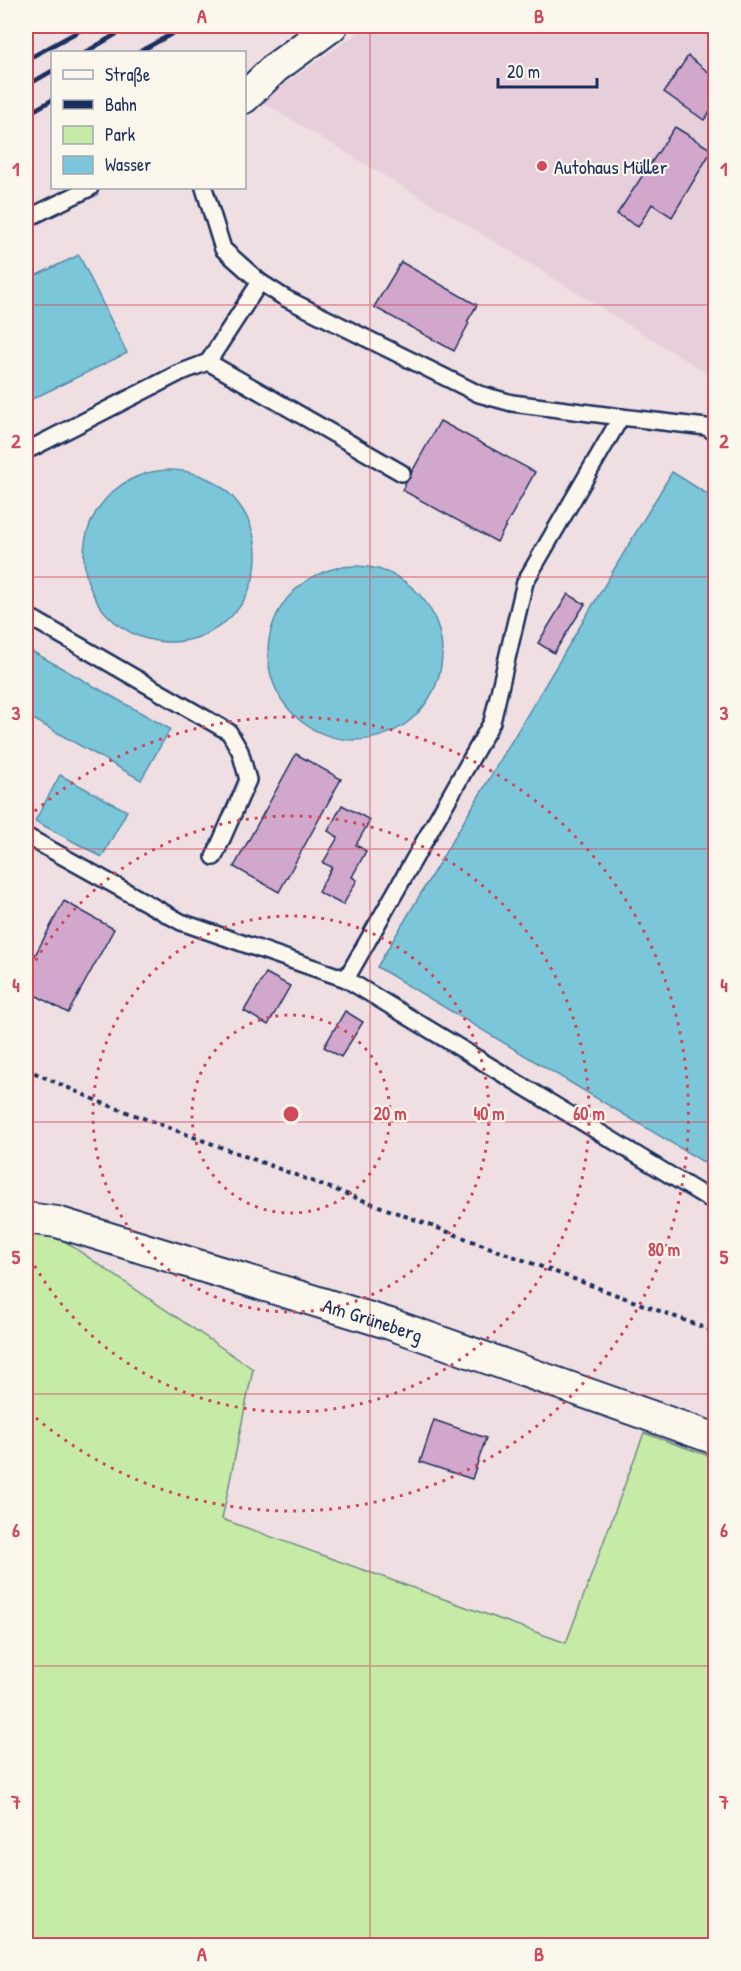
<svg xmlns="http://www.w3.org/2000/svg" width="741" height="1971" font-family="'Patrick Hand',sans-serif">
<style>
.built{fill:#e6cedb}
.green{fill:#c6eba6;stroke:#708d82;stroke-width:1.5}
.water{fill:#7bc6da;stroke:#558aa8;stroke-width:1.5}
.building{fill:#d2a7cc;stroke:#1b2f5e;stroke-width:1.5}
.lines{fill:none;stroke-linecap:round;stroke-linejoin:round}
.lane-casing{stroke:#1b2f5e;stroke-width:20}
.street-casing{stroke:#1b2f5e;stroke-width:34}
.path{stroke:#1b2f5e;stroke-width:4;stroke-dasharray:4.5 4.5;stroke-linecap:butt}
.lane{stroke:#fbf7ec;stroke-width:15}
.street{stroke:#fbf7ec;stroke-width:30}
.rail{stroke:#1b2f5e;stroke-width:4.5}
.grid{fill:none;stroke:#d1495b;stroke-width:1.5;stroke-opacity:0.55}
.ring{fill:none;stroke:#d1495b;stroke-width:3;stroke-dasharray:3 6}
.poi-dot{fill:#d1495b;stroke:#fbf7ec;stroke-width:2}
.labels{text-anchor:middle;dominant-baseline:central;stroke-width:4.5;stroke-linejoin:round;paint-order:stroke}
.poi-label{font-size:20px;fill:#1b2f5e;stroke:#fbf7ec;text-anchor:start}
.street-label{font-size:20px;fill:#1b2f5e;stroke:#fbf7ec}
.centre{fill:#d1495b;stroke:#fbf7ec;stroke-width:3}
.ring-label{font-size:18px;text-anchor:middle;font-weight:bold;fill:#d1495b;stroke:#fbf7ec;stroke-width:4.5;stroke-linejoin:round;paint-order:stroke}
.neatline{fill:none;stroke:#d1495b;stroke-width:2}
.grid-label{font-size:20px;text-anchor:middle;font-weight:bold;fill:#d1495b}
</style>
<rect width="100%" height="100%" fill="#efdfe2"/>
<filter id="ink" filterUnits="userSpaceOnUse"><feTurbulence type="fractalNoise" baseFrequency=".0167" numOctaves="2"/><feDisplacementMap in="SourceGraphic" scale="12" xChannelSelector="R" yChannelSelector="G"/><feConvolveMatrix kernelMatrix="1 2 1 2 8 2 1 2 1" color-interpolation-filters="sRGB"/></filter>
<g filter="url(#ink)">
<polygon class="built" points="368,26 715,26 715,378 477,231 260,101"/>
<polygon class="green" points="26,1229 51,1232 253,1369 222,1519 566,1643 644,1433 715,1458 715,1945 26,1946"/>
<g class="water">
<polygon points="79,255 127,353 26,402 26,280"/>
<circle cx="170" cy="556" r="86"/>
<polygon points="672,472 715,499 715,1169 377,967"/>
<circle cx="355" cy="653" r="87"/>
<polygon points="26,648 170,729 141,780 26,715"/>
<polygon points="60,775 127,811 102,857 35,821"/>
</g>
<g class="building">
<polygon points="688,56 716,78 716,104 704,120 664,92"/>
<polygon points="675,127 712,150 672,217 652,204 638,227 617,214"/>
<polygon points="401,262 477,305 467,322 469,323 454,351 374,307"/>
<polygon points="440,421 535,472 497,542 402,490"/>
<polygon points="568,594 585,604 554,653 538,643"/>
<polygon points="296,754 341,779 279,892 234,867"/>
<polygon points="342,805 370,820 356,845 366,851 352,877 357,880 343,905 318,892 332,867 323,863 338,837 328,831"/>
<polygon points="64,901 114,929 68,1013 26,990 26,972"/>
<polygon points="266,973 290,986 268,1025 244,1011"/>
<polygon points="345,1011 363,1022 341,1057 324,1047"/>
<polygon points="434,1420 486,1438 472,1479 420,1462"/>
</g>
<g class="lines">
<defs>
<g id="lane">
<polyline points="26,219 90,188"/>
<polyline points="208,362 260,282"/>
<polyline points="621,417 706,427 716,433"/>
<polyline points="26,451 179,373 208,362 402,473"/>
<polyline points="26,615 229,732 240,751 248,780 214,857"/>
<polyline points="26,836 181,922 346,979 492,722 525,582 621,417 512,403 479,394 285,298 260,282 223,249 204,188"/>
<polyline points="346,979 716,1203"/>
</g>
<g id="street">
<polyline points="244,98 275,68 332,26"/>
<path id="s1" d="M26 1218 57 1222 390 1324 716 1439"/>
</g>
</defs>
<use href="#lane" class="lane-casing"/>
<use href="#street" class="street-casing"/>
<polyline class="path" points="26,1069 100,1102 716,1332"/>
<use href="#lane" class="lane"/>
<use href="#street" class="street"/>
<g class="rail">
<polyline points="86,52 130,26"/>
<polyline points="139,52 186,26"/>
<polyline points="26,60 88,26"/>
<polyline points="26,86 52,71"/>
<polyline points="26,115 52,100"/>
</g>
</g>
</g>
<path class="grid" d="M370 26V1946M26 305H716M26 577H716M26 849H716M26 1122H716M26 1394H716M26 1666H716"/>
<g class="ring">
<circle cx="291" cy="1114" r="99"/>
<circle cx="291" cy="1114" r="198"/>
<path d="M27 976A298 298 0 1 1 27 1252"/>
<path d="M28 817A397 397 0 1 1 28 1411"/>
</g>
<circle class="poi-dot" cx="542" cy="166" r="6"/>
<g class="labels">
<g class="poi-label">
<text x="554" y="166">Autohaus Müller</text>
</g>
<g class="street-label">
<text stroke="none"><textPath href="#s1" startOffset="362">Am Grüneberg</textPath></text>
</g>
</g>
<circle cx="291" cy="1114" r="9" class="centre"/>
<g class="ring-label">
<text x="390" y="1120">20 m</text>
<text x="489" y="1120">40 m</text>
<text x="589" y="1120">60 m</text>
<text x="664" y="1256">80 m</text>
</g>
<rect width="741" height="1971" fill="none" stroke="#fbf7ec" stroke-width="66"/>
<rect x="51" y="51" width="195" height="138" fill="#fbf7ec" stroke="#a1a7b3" stroke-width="1.5"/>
<rect x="63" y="70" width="30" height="9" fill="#fbf7ec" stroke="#a1a7b3" stroke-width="1.5"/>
<text x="105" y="81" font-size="18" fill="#1b2f5e">Straße</text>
<rect x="63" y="100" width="30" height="9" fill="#1b2f5e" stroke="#a1a7b3" stroke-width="1.5"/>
<text x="105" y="111" font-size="18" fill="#1b2f5e">Bahn</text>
<rect x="63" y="126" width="30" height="18" fill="#c6eba6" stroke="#a1a7b3" stroke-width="1.5"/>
<text x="105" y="141" font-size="18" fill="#1b2f5e">Park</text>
<rect x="63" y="156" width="30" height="18" fill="#7bc6da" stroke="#a1a7b3" stroke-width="1.5"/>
<text x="105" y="171" font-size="18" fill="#1b2f5e">Wasser</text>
<path d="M498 78v9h99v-9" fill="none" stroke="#1b2f5e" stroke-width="3"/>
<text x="507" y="78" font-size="18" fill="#1b2f5e" stroke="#fbf7ec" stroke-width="4.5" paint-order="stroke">20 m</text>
<rect x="33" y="33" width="675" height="1905" class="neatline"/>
<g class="grid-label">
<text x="202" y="23">A</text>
<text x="539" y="23">B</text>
<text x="16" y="176">1</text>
<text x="724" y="176">1</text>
<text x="16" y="448">2</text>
<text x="724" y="448">2</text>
<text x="16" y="720">3</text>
<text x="724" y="720">3</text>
<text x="16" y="992">4</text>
<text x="724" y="992">4</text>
<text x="16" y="1264">5</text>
<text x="724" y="1264">5</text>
<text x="16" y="1537">6</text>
<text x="724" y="1537">6</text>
<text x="16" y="1809">7</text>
<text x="724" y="1809">7</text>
<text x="202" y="1961">A</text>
<text x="539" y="1961">B</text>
</g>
</svg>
